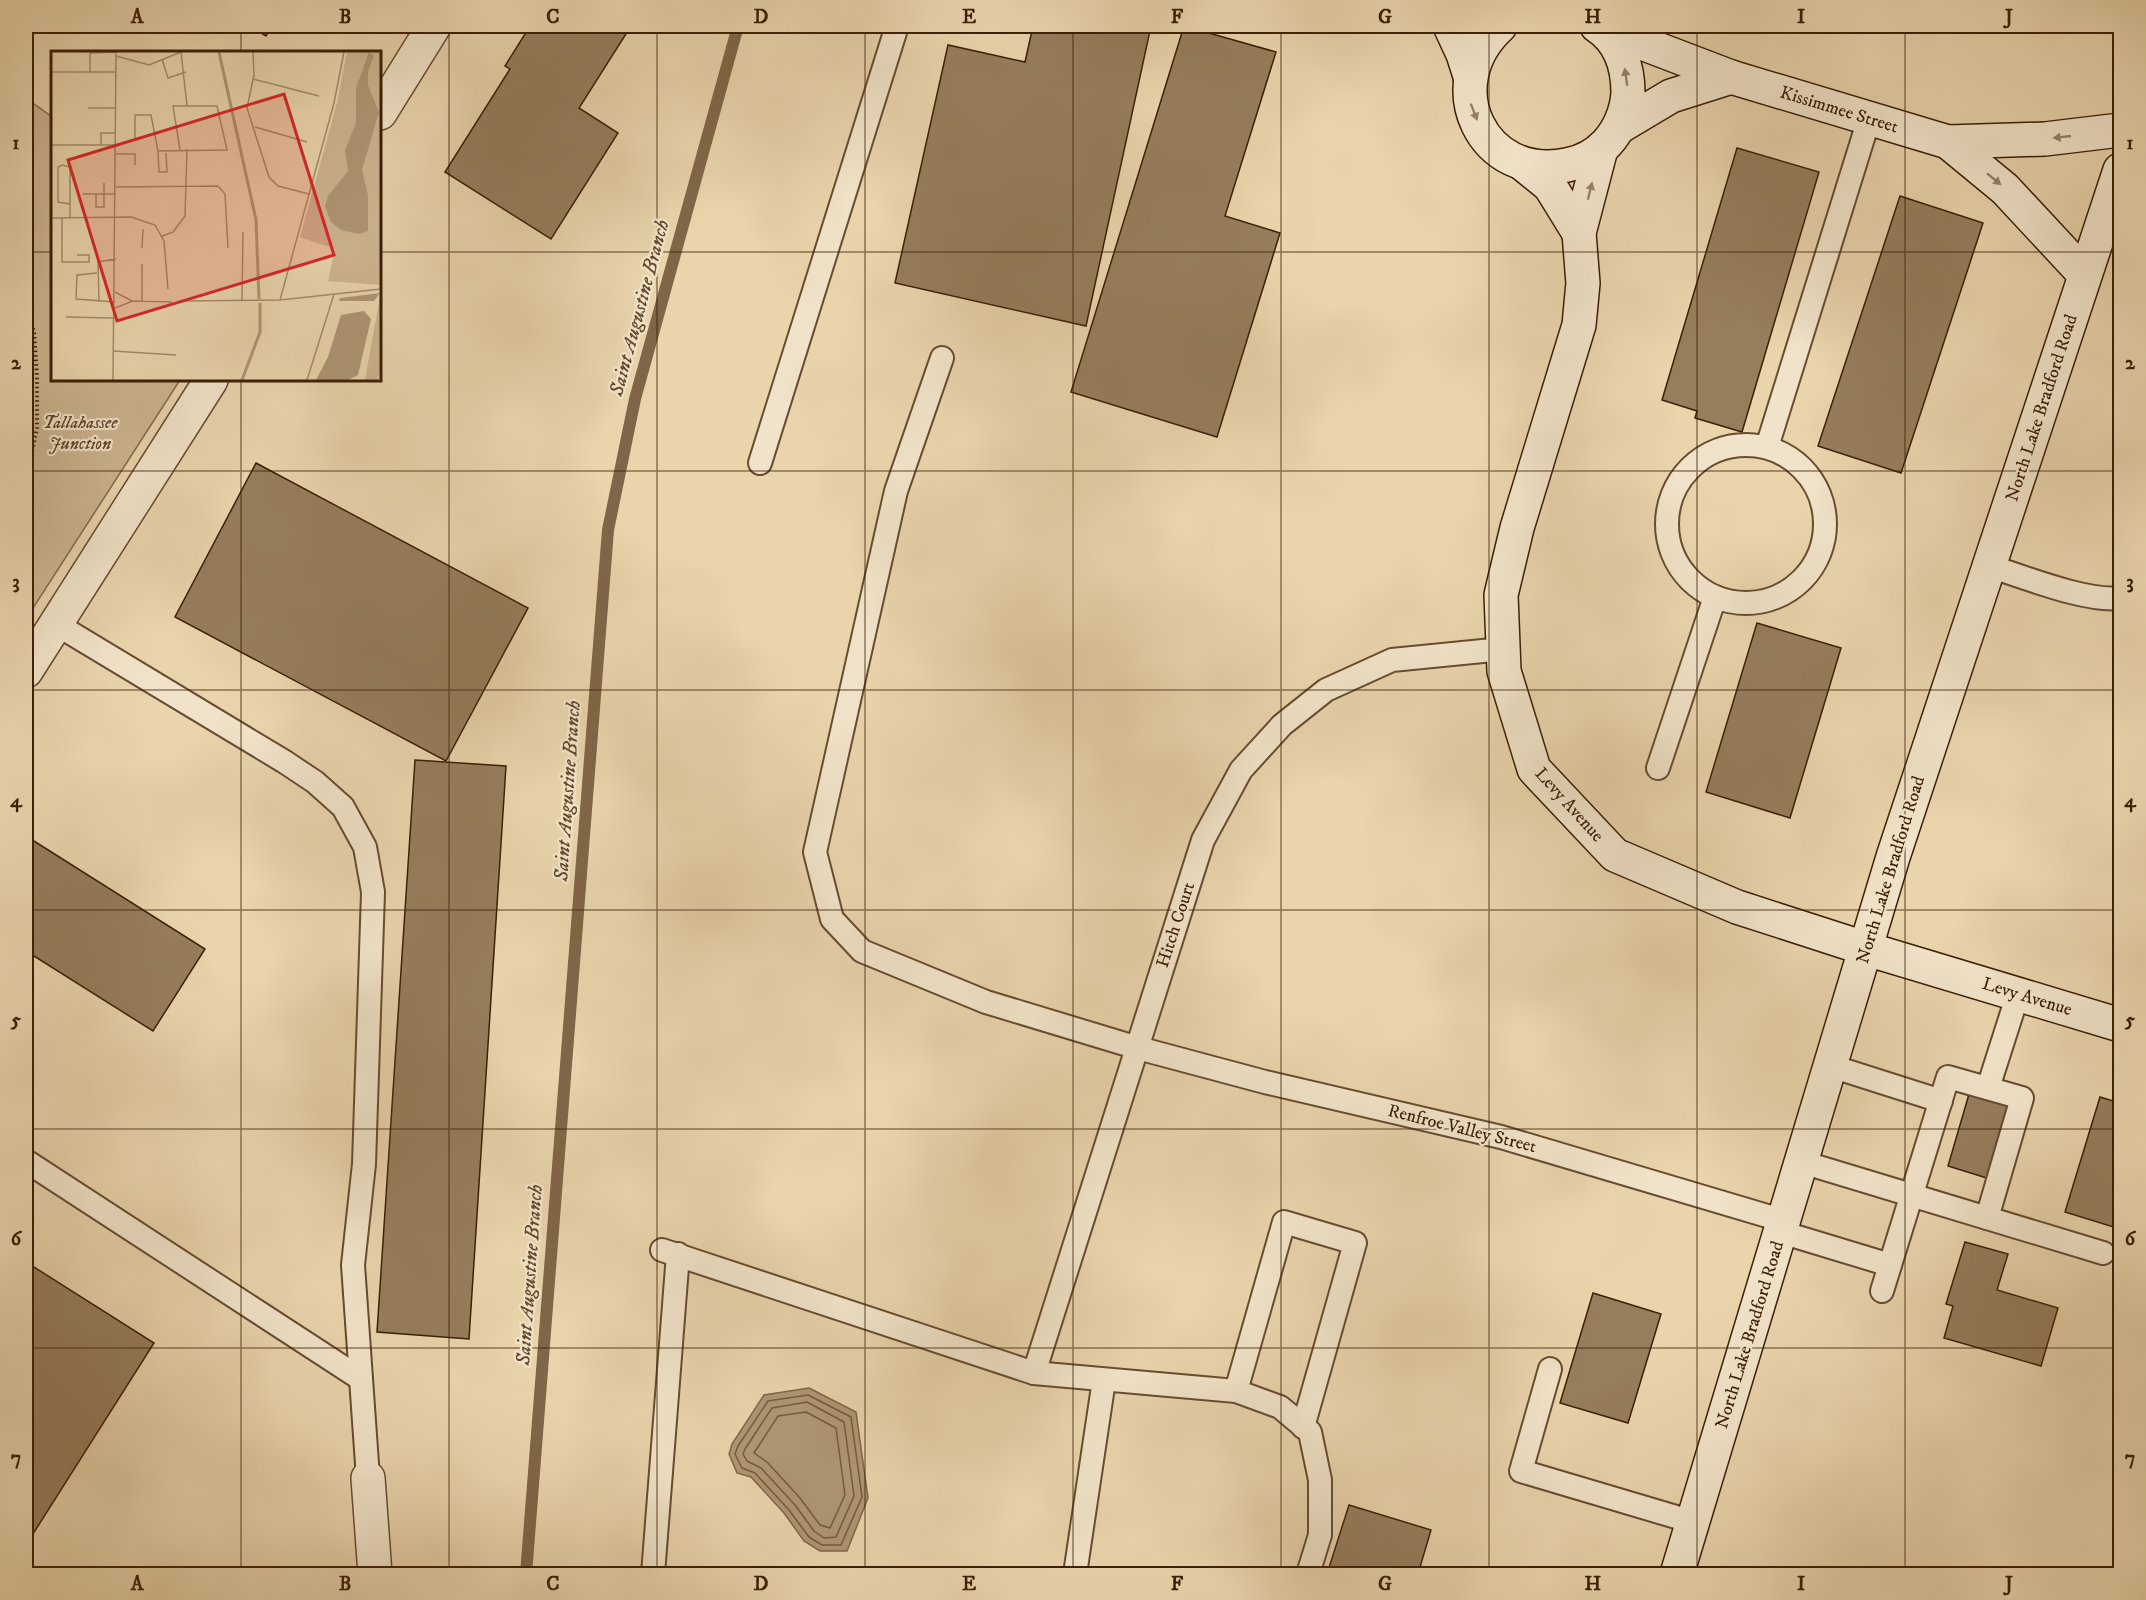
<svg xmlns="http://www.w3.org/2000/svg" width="2146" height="1600" font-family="'IM FELL DW Pica',serif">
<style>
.green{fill:#ccb590;stroke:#846a4b;stroke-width:1.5}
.water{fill:#ae9674;stroke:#806648;stroke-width:1.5}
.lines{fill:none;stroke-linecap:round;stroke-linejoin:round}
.shore{stroke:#755a3d;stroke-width:1.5}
.stream{stroke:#806648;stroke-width:12}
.building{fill:#967d5c;stroke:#3c1f06;stroke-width:1.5}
.lane-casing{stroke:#674c30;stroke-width:26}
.street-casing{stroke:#674c30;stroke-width:36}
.secondary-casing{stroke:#3c1f06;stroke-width:36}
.path{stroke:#3c1f06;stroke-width:4;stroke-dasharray:1.5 3;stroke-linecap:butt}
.lane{stroke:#f1e3c9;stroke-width:22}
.street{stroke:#f1e3c9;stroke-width:33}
.secondary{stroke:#f1e3c9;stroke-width:33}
.oneway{fill:#968168}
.grid{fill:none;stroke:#3c1f06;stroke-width:1.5;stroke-opacity:0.55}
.labels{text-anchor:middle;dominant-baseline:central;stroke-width:4.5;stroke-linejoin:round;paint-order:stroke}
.street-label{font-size:18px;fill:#3c1f06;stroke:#f1e3c9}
.park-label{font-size:18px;font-style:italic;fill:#604428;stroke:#f1e3c9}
.water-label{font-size:20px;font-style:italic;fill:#64492c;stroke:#f1e3c9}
.inset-river{fill:none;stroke:#ae9674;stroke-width:3}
.inset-road{fill:none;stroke:#a48c6a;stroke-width:1.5}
.view{fill:#d62828;fill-opacity:0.15;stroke:#d62828;stroke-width:3}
.inset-edge{fill:none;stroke:#3c1f06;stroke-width:3}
.neatline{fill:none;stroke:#3c1f06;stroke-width:2}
.grid-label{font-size:20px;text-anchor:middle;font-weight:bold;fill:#3c1f06}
</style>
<rect width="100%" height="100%" fill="#e9d4ac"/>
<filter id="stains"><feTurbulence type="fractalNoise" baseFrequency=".00333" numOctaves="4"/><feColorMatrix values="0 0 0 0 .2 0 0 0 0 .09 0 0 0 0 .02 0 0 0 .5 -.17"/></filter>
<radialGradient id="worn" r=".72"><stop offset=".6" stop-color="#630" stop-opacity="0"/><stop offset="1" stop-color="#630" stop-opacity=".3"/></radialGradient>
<polygon class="green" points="26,98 52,117 52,380 180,380 26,619"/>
<polygon class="water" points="809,1388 856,1412 868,1498 847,1551 820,1551 804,1541 784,1513 751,1477 737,1473 729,1454 732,1444 764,1395"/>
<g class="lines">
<g class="shore">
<polygon points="808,1395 851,1417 862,1497 841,1545 822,1545 809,1537 789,1510 755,1473 742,1468 735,1454 738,1446 768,1401"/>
<polygon points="807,1402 844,1422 854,1496 836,1537 824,1538 814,1531 795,1505 761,1468 747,1461 743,1454 745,1449 772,1408"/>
<polygon points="806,1412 836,1428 845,1495 830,1528 820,1525 800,1498 767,1462 754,1453 778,1416"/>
</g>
<polyline class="stream" points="526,1574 608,530 635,399 738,26"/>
</g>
<g class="building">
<polygon points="249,26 272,26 266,36"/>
<polygon points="530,26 631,26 579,108 618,133 551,239 445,172 510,69 505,66"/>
<polygon points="1033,26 1151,26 1086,326 895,283 948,45 1025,62"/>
<polygon points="1184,26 1276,52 1225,216 1280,233 1217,437 1071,392"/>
<polygon points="1737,148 1819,172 1742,432 1695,418 1697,411 1662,400"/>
<polygon points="1900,196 1983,223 1901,473 1818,446"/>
<polygon points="256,463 528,608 446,761 175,617"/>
<polygon points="1757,623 1841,648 1790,818 1706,792"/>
<polygon points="415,760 506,766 469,1339 377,1332"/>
<polygon points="26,836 205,949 153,1031 26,951"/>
<polygon points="1974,1077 2016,1090 1990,1179 1948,1166"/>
<polygon points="2100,1097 2120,1103 2120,1229 2065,1212"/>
<polygon points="1965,1242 2008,1254 1997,1290 2058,1308 2041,1366 1944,1338 1953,1306 1946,1304"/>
<polygon points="26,1262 154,1343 26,1545"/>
<polygon points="1593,1293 1661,1314 1628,1423 1560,1403"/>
<polygon points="1349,1505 1431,1530 1418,1574 1327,1574"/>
</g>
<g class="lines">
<defs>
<g id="lane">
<polyline points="942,358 896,491 815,852 832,919 862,951 986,1002 1138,1048 1265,1082 1501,1137 1784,1221"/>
<circle cx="1746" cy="524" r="79"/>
<polyline points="1767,447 1869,119"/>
<polyline points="760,463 897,26"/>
<path d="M1989 566C2025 577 2085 602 2120 598"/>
<polyline points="56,624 285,762 315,782 343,807 365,847 373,892 364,1164 353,1265 368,1478"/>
<polyline points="1658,768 1715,597"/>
<polyline points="1831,1066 1941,1101"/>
<polyline points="1988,1088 2018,994"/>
<polyline points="26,1161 361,1379"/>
<polyline points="1802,1162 2103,1253"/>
<polyline points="1781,1232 1890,1265"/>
<polyline points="662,1250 1034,1373 1236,1391 1280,1407 1310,1432 1320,1480 1320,1535 1308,1574"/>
<polyline points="1882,1291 1948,1077 2022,1098 1987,1218"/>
<polyline points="1550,1369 1521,1471 1693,1522"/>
<polyline points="1034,1373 1203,840 1241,770 1282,725 1326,690 1392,660 1503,649"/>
<polyline points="1236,1391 1284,1222 1355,1243 1303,1427"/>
<polyline points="653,1574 678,1254"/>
<polyline points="1075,1574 1104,1380"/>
</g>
<g id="street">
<polyline points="380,113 434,26"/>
<polyline points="26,671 211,380"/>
<polyline points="368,1478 375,1574"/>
</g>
<g id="secondary">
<polyline points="1450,26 1463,54 1470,76"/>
<path d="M1500 26C1436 85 1482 182 1567 165 1582 162 1597 154 1607 143 1619 130 1627 111 1628 93 1628 67 1620 41 1597 26"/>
<polyline points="1600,27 1731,77 1948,142 2045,139 2120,130"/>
<polyline points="1619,127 1671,96 1731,77"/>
<polyline points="1948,142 2005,189 2085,275"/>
<polyline points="1601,149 1579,233 1583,283 1579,325 1517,528 1501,595 1504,671 1534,769 1615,855 1737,907 1867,949 2120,1025"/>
<polyline points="1523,164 1550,186 1579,233"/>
<polyline points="1677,1574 1893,857 2120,170"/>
</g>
</defs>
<use href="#lane" class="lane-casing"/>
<use href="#street" class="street-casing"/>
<use href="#secondary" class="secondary-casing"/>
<polyline class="path" points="26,307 34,332 37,377 37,428 26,480"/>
<use href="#lane" class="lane"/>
<use href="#street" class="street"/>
<use href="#secondary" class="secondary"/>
</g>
<defs><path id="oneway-solid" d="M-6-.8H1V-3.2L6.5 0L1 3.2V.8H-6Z" transform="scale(1.5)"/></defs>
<g class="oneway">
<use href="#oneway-solid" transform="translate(1626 77) rotate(-98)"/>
<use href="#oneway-solid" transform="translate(1474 112) rotate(69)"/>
<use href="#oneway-solid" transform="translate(2062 137) rotate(174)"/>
<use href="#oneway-solid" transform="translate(1994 179) rotate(39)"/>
<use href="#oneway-solid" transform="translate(1590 191) rotate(-76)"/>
</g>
<path class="grid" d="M241 26V52M449 26V1574M657 26V1574M865 26V1574M1073 26V1574M1281 26V1574M1489 26V1574M1697 26V1574M1905 26V1574M26 252H52M380 252H2120M241 380V1574M26 471H2120M26 690H2120M26 910H2120M26 1129H2120M26 1348H2120"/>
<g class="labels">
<g class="street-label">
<text transform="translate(1839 110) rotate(17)">Kissimmee Street</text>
<text transform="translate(2042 408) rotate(-72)">North Lake Bradford Road</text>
<text transform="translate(1569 805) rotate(48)">Levy Avenue</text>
<text transform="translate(1891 870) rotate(-73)">North Lake Bradford Road</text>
<text transform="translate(1176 925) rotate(-72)">Hitch Court</text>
<text transform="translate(2027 997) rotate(17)">Levy Avenue</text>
<text transform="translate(1462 1129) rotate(14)">Renfroe Valley Street</text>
<text transform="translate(1750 1335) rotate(-73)">North Lake Bradford Road</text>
</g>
<g class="park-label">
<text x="80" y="423">Tallahassee<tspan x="80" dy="21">Junction</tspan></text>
</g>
<g class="water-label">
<text transform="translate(640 308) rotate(-75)">Saint Augustine Branch</text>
<text transform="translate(568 791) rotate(-86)">Saint Augustine Branch</text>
<text transform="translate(530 1275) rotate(-86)">Saint Augustine Branch</text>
</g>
</g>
<g transform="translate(51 51)">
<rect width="330" height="330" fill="#e9d4ac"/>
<path d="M296 1H330V234L277 230 284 198 249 186 286 52ZM330 241V313L327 329H314Z" fill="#ccb590"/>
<path d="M318 1 323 5 317 20V34L328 61 311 119 317 144V180L308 183 290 179 280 171 274 155 277 145 297 120 294 99 305 72V37ZM329 242 323 250H288L289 247ZM313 260 320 268 307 324 297 329H265L277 306 290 264Z" fill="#ae9674"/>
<path class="inset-river" d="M168 1 205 169 208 248M191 329 209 281V252"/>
<path class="inset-road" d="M39 1V21M130 1 136 55M202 1 203 24 196 57 218 126 227 135 258 143M39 2 65 1M65 5 98 14 130 1M111 8 117 27 135 21M0 21H65M202 28 268 45M37 57H65M204 76 256 91M84 89V64H100L107 100 177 99M0 94H65M50 94V82H65M129 99 122 55H166L176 99M107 101 108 121H116L115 102M65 103H84V114M65 136 167 135 174 143 177 197M32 143H65M45 143V156H53V132M19 153 7 151V116L11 114 19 116V166M11 166V211H38V204H26M0 167 80 166 104 174 113 190 117 238M111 185 122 181 134 165 136 98M91 197 92 178M46 222 26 224 25 248 64 251M64 241 81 250M229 249 283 52 293 1M91 250V213M129 250 229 249 330 238M191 250 192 181M48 251 47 211 65 208M64 257 82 250 121 251M15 266 63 267M62 300 125 304M62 329 65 1M256 329 283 243"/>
<path class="view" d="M233 43 283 204 66 270 17 109Z"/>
<rect width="330" height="330" class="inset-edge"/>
</g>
<rect width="2146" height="1600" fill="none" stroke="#e9d4ac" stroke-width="66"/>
<rect x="33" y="33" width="2080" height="1534" class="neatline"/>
<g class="grid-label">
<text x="137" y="23">A</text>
<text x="345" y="23">B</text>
<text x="553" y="23">C</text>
<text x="761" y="23">D</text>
<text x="969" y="23">E</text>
<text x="1177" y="23">F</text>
<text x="1385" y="23">G</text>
<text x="1593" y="23">H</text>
<text x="1801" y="23">I</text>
<text x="2009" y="23">J</text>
<text x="16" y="149">1</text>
<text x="2130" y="149">1</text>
<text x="16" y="369">2</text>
<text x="2130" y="369">2</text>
<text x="16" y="588">3</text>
<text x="2130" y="588">3</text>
<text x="16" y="807">4</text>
<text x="2130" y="807">4</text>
<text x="16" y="1026">5</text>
<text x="2130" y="1026">5</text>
<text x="16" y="1245">6</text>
<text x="2130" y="1245">6</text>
<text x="16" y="1464">7</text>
<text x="2130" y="1464">7</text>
<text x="137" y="1590">A</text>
<text x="345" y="1590">B</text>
<text x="553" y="1590">C</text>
<text x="761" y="1590">D</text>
<text x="969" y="1590">E</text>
<text x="1177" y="1590">F</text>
<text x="1385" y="1590">G</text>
<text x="1593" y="1590">H</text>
<text x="1801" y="1590">I</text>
<text x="2009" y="1590">J</text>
</g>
<rect width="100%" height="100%" filter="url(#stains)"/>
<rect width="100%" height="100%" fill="url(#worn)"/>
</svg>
